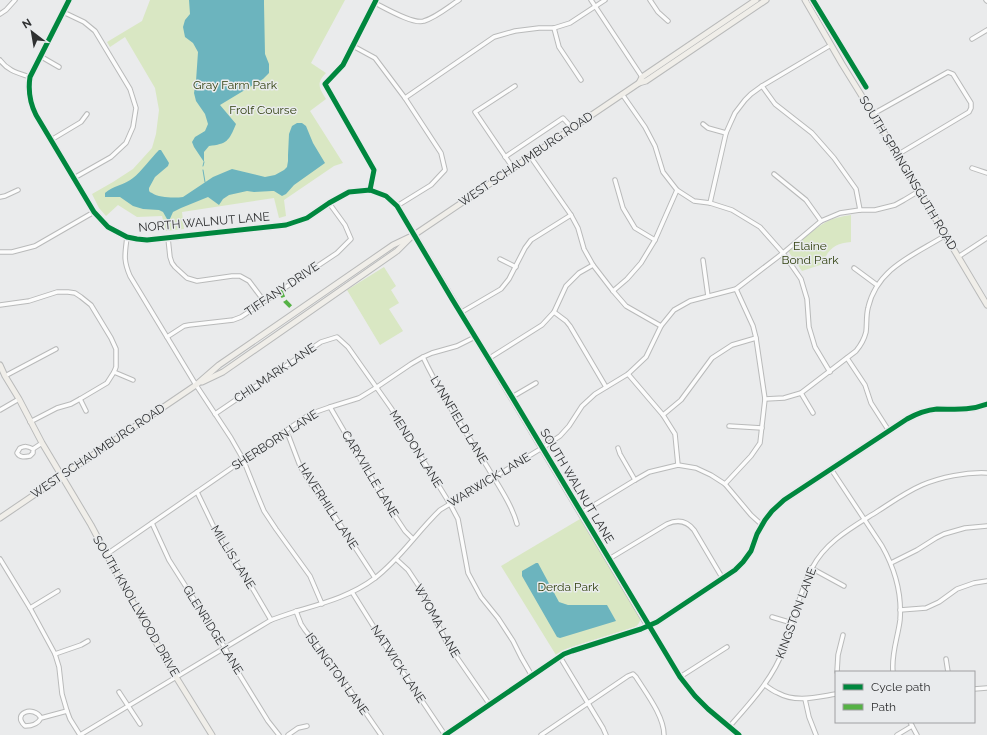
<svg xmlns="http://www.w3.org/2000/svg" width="987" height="735" font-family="Raleway,sans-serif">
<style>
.green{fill:#d9e7c3}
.water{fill:#6cb4be}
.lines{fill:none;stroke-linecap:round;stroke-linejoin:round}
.stream{stroke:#6cb4be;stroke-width:1}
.street-casing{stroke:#b9baba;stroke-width:5.5}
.secondary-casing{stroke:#b9baba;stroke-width:7}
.street{stroke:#fcfcfc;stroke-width:3.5}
.secondary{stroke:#f0eee9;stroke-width:5}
.quiet{stroke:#56b246;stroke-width:4;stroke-dasharray:8 4;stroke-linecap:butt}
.cycleway-casing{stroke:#e9ebed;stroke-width:8}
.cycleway{stroke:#00873e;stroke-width:5}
.labels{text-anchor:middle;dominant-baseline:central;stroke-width:3;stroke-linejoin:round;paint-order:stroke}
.park-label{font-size:12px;fill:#30400e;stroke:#e9ebed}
.street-label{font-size:12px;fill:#2f3031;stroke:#e9ebed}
</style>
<rect width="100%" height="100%" fill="#eaebec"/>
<g class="green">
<path d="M150 0H345L311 63 326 73C316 83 319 88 326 99L310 111 343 163 334 166 284 200 286 216 279 218 274 198 182 212 184 229 166 231 162 216 137 217 118 205 106 216 99 208 92 194 113 182 133 169 152 148 156 134 159 110 155 88 125 37 110 47 107 42 142 21Z"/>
<path d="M851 215V242C836 243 827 249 823 264L802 271 788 251C800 242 813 229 826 222 834 218 842 216 851 215Z"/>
<polygon points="384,267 396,286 391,290 399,303 389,309 403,331 380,345 347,290"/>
<path d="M580 519 640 616C641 621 639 624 635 627L575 646 556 655 501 566Z"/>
</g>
<g class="water">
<path d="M189 0H264V4L265 54 269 64V73L263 79 220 105 236 124C229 141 227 144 209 146L204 152V162L194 147 192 142 195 137 205 131 208 124 205 114 196 101 194 93 196 81 198 52 193 43 185 37 183 27 185 20 190 14Z"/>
<path d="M297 123H302L306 126 313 143 325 163 294 185 286 194 282 196 274 191H272L254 192 247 191 229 195 223 199 219 205 208 197 181 208 173 212 169 221 167 219 163 212 159 210 143 209 133 206 120 197H105V193C112 186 125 185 133 178 141 172 151 158 159 150H161L169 163 168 166 155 177 149 188C149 191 149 192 152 193 159 198 175 198 183 197L213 177 232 169 265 177 275 175 284 170 287 167 288 161V155L289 134 292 126Z"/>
<polygon points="536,563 538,563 559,602 568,605 607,605 616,621 560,638 557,637 522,576 522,571"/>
</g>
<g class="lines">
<g class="stream">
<polyline points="203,166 204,162"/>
<polyline points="203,170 205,182"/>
</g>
<defs>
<g id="street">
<polyline points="591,0 642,77"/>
<polyline points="650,0 658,12 668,21"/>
<polyline points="986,0 987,1"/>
<path d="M375 3C385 8 414 25 424 21 437 17 448 7 459 0"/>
<polyline points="63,12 84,22 95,31 130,89 136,108 133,127 126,143 111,157 74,178"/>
<polyline points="0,14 6,10 15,0"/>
<polyline points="554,28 559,47 581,80"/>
<polyline points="972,39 987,30"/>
<polyline points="353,46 375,58 405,98 441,153 445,170 431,185 397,206"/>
<polyline points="40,56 59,67"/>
<path d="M0 60C8 71 18 73 30 77"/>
<polyline points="762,86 775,104 812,133 834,158 856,189 860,210"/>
<polyline points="622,94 645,127 655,146 663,172 677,190 694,201 710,203 732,210 760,227 783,253 801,279 807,299 809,327 815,347 830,372"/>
<polyline points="405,98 494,37 515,31 539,28 554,28 570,23 605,0"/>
<polyline points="873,114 948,72 953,74 971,103 971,108 969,112 897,155"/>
<polyline points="703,124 708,128 726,133"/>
<polyline points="51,140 81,122 87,114"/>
<polyline points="530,156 571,215 578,228 584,249 593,265 613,291 626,306 661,326"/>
<polyline points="505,157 563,118 572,128"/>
<polyline points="513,168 475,112 515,86"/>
<polyline points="972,168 987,173"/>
<polyline points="774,174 806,200 821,221"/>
<polyline points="615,180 623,208 635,228 655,240"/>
<polyline points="370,190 374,170 325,84 343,65 376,0"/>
<polyline points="0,197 5,196 18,190"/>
<polyline points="710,203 726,133 730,124 735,113 745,100 751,94 762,86 831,45"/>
<path d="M127 237C125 254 123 260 130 276L196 385 231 438 243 459 259 499 264 511 276 529 310 576 322 604"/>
<polyline points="168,238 170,257 172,263 175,267 187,278 197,281 232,276 240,276 249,281 264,301"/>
<polyline points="0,252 12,252 35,246 94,212"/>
<polyline points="958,257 987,238"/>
<polyline points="500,259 516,267"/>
<polyline points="703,260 708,296"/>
<polyline points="854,268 877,285"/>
<polyline points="613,291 627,279 641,263 655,240 677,190"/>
<polyline points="0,305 29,301 57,292 68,292 75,293 81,297 91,305 111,338 116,349 116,367 114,372 107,383 80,399 71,404 57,408 30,422"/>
<polyline points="554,312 566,321 570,326 606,387"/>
<polyline points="460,313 501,289 509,279 525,248 531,240 571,215"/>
<polyline points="167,337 184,326 189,325 233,320 241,317 337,253 351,239 345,225 329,203"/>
<path d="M423 357C441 395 465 431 488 468 498 485 512 505 517 524"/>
<polyline points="847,358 865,385 871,403 889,431"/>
<polyline points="488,359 542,325 554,312 566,286 579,273 593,265"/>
<polyline points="114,372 133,380"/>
<polyline points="628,374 663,415 675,434 678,465"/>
<polyline points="5,376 56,349"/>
<polyline points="801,393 813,413"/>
<polyline points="512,397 536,383"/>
<polyline points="80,399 86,411"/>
<path d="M765 399 784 398 801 393 856 351C861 345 864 340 866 332 867 324 866 316 868 308 877 268 914 255 946 235"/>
<polyline points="330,407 383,498 405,531 413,539"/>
<polyline points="0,410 19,399"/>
<polyline points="215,414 321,342 337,337 348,347 391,408 450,504 458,519 468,573 481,597 498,618 513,641 521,657 532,676"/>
<polyline points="663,415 681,400 712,358 732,345 756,338"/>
<polyline points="729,426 762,428"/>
<polyline points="285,431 289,437 300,466 309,481 315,490 330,509 375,578"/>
<polyline points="618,448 620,454 635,480"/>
<path d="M33 449C27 446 25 446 20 448L17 453C20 458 25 457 30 456L33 453V449L42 443"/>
<path d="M831 469 882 546C895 569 902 594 900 620 898 637 891 654 893 672"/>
<polyline points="725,484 751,456 760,443 765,399 756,338 753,326 736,289"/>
<polyline points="197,492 223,546 247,579 271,620"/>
<polyline points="581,513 635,480 649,472 678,465 696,468 711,475 725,484 751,515 762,525"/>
<polyline points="152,523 169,560 225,648 236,669 268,721 279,735"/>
<polyline points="107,554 310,414 330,407 359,398 377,387 411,364 423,357 432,353 457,346 475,337"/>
<polyline points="0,559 30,608 55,654 59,667 62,694 67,711 70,719 80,735"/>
<polyline points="396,559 408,570 424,594 434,617 447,643 490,705"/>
<path d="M609 559 667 524C678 519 687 521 694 530L723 579"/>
<polyline points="891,563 917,550 936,538 944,534 965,528 987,526"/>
<polyline points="811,568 844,586"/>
<polyline points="352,592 392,656 445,735"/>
<polyline points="30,608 58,591"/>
<polyline points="900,610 926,608 939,602 957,589 974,583 987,581"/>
<polyline points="296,611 301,624 305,630 334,667 381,735"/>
<polyline points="772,617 792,623"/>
<path d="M648 626C663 649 676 674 694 696 707 711 724 722 739 735"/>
<polyline points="55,654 81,645 88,641"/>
<polyline points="560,657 603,728 606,735"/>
<polyline points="946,659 948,672"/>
<polyline points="837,672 838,655 843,635"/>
<polyline points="680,677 727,647"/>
<path d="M765 685C769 688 773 691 778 693 796 703 817 697 836 694"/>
<polyline points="974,689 987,688"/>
<polyline points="119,692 140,724"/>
<polyline points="805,699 809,717 816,735"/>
<path d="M41 718C34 705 11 713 25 726 32 726 38 724 41 718L67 711"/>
<polyline points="910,722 917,735"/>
<path d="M729 727C750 703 773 679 784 648 794 623 799 591 812 568 826 541 853 527 878 511 892 502 906 492 922 485 941 477 966 472 987 473"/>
<path d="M80 735 271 620C279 617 288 614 297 611 324 603 351 596 375 578 400 559 417 532 440 510L542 448 560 436 569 426 582 406 595 394 628 374 646 357 661 326 674 310 690 301 736 289 783 253 821 221 840 213 860 210H875L895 205 904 200 919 191"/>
<polyline points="288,735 298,728 307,726"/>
<path d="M541 735 628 676 633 674 636 677C646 693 664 716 664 735"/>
<polyline points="897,735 912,726"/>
</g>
<g id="secondary">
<path d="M69 0 30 77C28 90 30 103 36 115L94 212 108 227 127 237 137 239 147 240 286 225 307 218 329 203 349 192 370 190 386 196 397 206 648 626"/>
<polyline points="805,0 842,64 873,114 987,305"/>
<polyline points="639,83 642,77 756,0"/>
<polyline points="0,365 5,376 19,399 42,443 91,525 123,585 176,677 212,735"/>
<polyline points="202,382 223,372 397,251 410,238"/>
<polyline points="0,518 196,385 219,365 393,245 414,235 639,83 646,81 766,0"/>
<path d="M445 735 564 654 572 651 641 629 657 622 735 570 743 562 751 551 757 534 765 520 772 511 784 500 907 419C916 414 926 410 937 409 956 409 968 411 987 404"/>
</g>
</defs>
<use href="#street" class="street-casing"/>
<use href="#secondary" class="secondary-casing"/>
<use href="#street" class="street"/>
<use href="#secondary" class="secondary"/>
<polyline class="quiet" points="280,290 285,301 293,309"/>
<defs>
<g id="cycleway">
<path d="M69 0 30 77C28 90 30 103 36 115L94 212 108 227 127 237 137 239 147 240 286 225 307 218 329 203 349 192 370 190 386 196 397 206 452 299 512 397 680 677 695 696 708 709 739 735"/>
<polyline points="813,0 866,87"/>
<polyline points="370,190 374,170 325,84 343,65 376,0"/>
<path d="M445 735 564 654 572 651 641 629 657 622 735 570 743 562 751 551 757 534 765 520 772 511 784 500 907 419C916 414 926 410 937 409 956 409 968 411 987 404"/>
</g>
</defs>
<use href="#cycleway" class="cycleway-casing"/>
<use href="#cycleway" class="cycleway"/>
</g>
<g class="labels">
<g class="park-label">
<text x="235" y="85">Gray Farm Park</text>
<text x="263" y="110">Frolf Course</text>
<text x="810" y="246">Elaine<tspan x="810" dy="14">Bond Park</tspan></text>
<text x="568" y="587">Derda Park</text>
</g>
<g class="street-label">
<text transform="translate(526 159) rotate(-34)">WEST SCHAUMBURG ROAD</text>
<text transform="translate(908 173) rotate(59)">SOUTH SPRINGINSGUTH ROAD</text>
<text transform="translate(204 222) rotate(-5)">NORTH WALNUT LANE</text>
<text transform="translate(282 289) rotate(-34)">TIFFANY DRIVE</text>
<text transform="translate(275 373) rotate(-34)">CHILMARK LANE</text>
<text transform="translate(459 420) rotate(59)">LYNNFIELD LANE</text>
<text transform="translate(275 440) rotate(-33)">SHERBORN LANE</text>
<text transform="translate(416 449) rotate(58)">MENDON LANE</text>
<text transform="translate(98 451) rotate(-34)">WEST SCHAUMBURG ROAD</text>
<text transform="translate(370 474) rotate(59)">CARYVILLE LANE</text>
<text transform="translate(489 480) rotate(-31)">WARWICK LANE</text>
<text transform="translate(577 486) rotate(59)">SOUTH WALNUT LANE</text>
<text transform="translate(328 506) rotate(57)">HAVERHILL LANE</text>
<text transform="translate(233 557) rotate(58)">MILLIS LANE</text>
<text transform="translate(136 606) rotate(60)">SOUTH KNOLLWOOD DRIVE</text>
<text transform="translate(796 613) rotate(-70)">KINGSTON LANE</text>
<text transform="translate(437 621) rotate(61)">WYOMA LANE</text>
<text transform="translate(213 630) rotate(58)">GLENRIDGE LANE</text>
<text transform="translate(398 664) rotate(57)">NATWICK LANE</text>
<text transform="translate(337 674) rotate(54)">ISLINGTON LANE</text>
</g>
</g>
<rect x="835" y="671" width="140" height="52" fill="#e9ebed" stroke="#9fa0a2"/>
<rect x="843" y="684" width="20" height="6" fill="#00873e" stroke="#9fa0a2"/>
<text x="871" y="691" font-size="12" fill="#2f3031">Cycle path</text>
<rect x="843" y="704" width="20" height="6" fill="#56b246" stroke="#9fa0a2"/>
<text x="871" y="711" font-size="12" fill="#2f3031">Path</text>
<g transform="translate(32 32) rotate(329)" stroke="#e9ebed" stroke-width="3" paint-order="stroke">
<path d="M0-3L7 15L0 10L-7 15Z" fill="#2f3031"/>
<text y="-6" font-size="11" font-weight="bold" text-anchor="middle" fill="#2f3031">N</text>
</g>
</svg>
